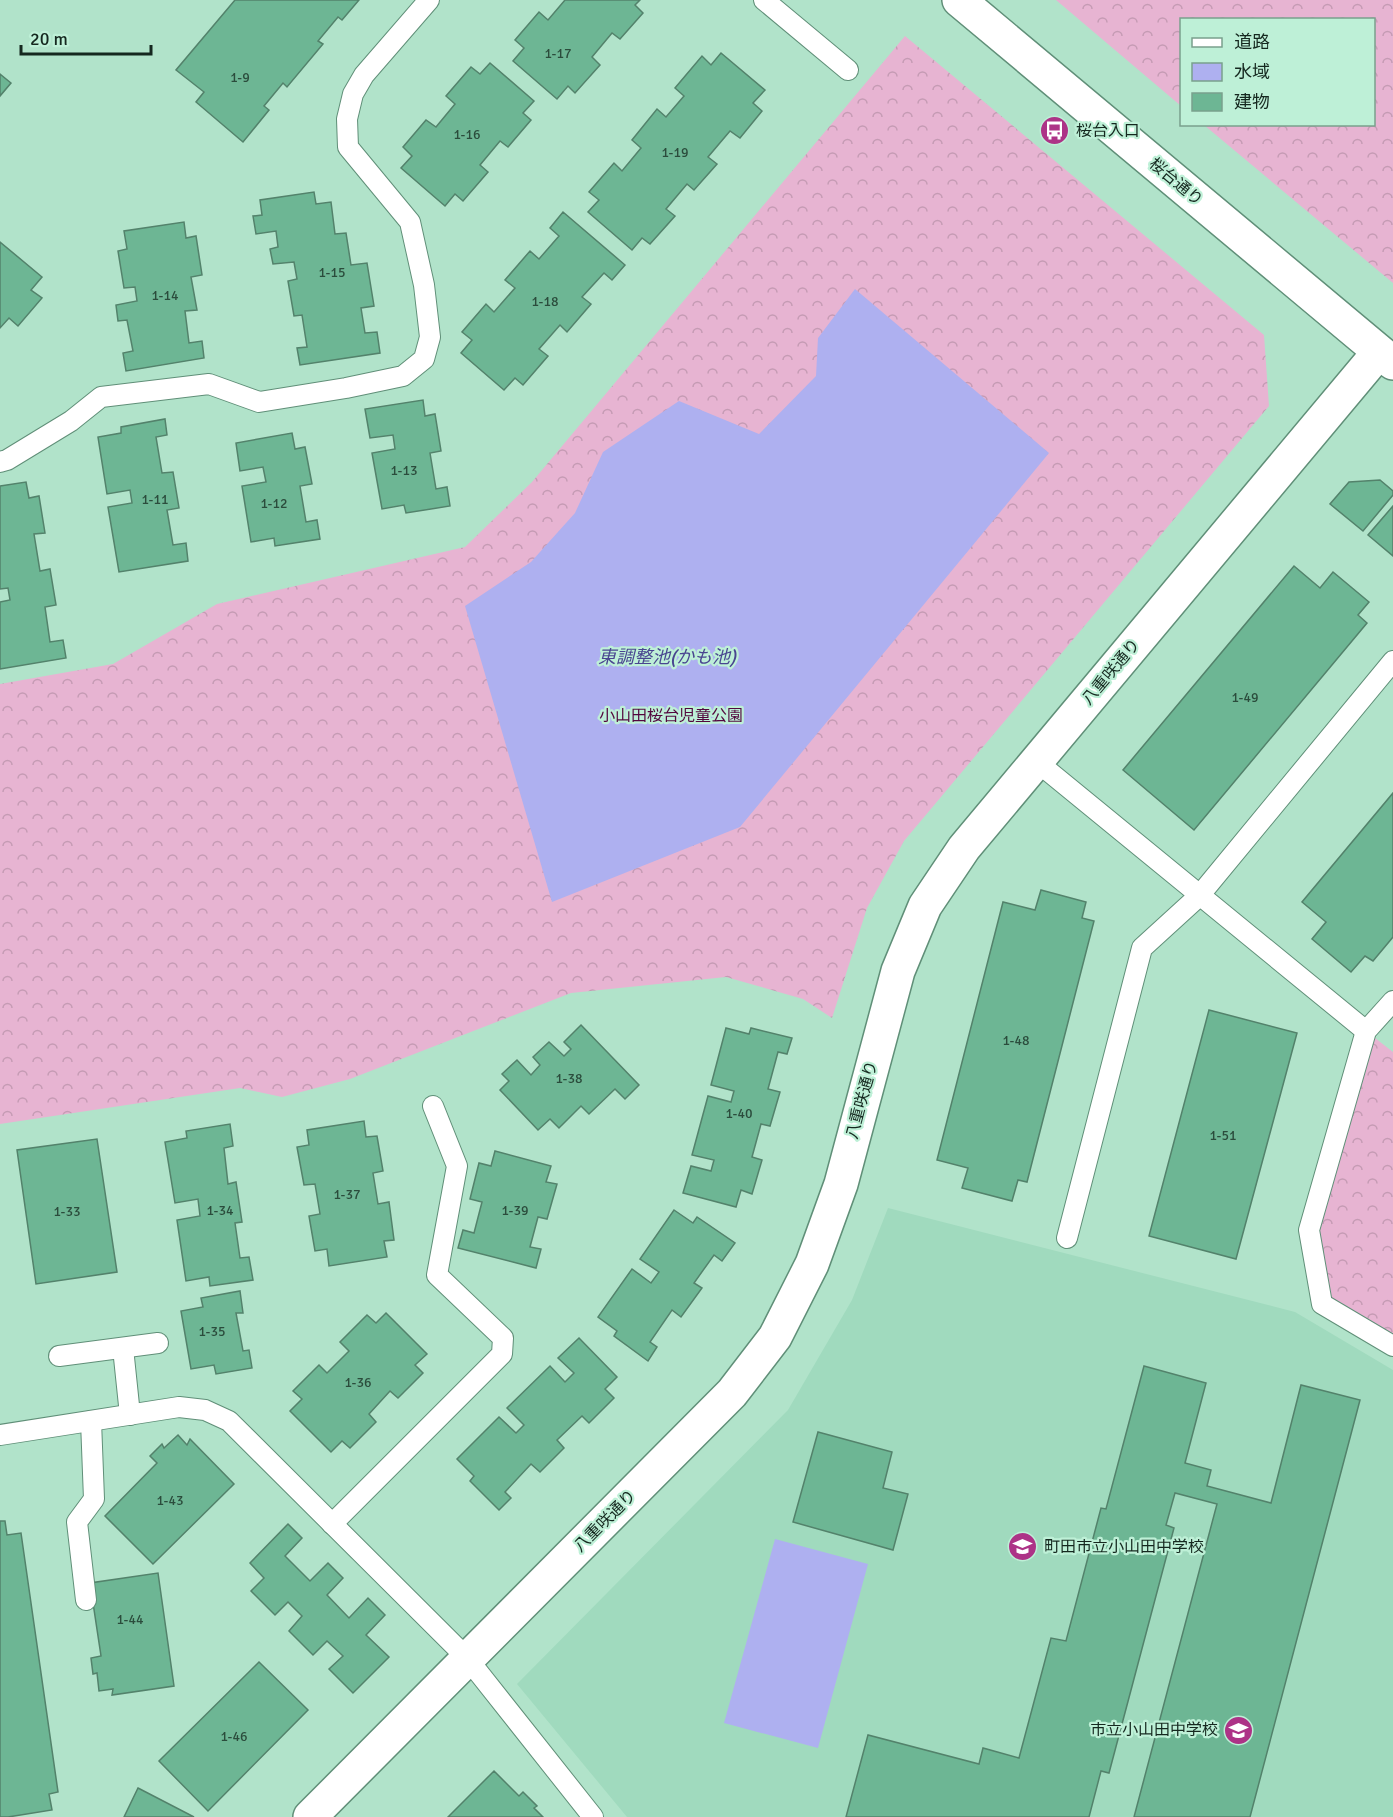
<svg xmlns="http://www.w3.org/2000/svg" width="1393" height="1817" font-family="Signika,'Noto Sans JP',sans-serif">
<style>
.built{fill:#a0dabe}
.forest{fill:url(#forest-crowns)}
.water{fill:#aeb0f0}
.building{fill:#6db694;stroke:#53826b;stroke-width:1.5}
.lines{fill:none;stroke-linecap:round;stroke-linejoin:round}
.lane-casing{stroke:#608f78;stroke-width:22}
.secondary-casing{stroke:#608f78;stroke-width:36}
.lane{stroke:#fff;stroke-width:20}
.secondary{stroke:#fff;stroke-width:33}
.labels{text-anchor:middle;dominant-baseline:central;stroke-width:4.5;stroke-linejoin:round;paint-order:stroke}
.number-label{font-size:14px;fill:#2b4c3c}
.poi-label{font-size:16px;fill:#15281f;stroke:#bef0d7;text-anchor:start}
.street-label{font-size:16px;fill:#15281f;stroke:#bef0d7}
.park-label{font-size:16px;fill:#53073e;stroke:#bef0d7}
.water-label{font-size:18px;font-style:italic;fill:#494590;stroke:#bef0d7}
</style>
<defs>
<pattern id="forest-crowns" width="20" height="18" patternUnits="userSpaceOnUse" patternTransform="scale(1.5)"><rect width="20" height="18" fill="#e7b4d2"/><path d="M2 6a3 3 0 1 1 6 0M12 15a3 3 0 1 1 6 0" fill="none" stroke="#c59bb4"/></pattern>
</defs>
<rect width="100%" height="100%" fill="#b1e3ca"/>
<polygon class="built" points="888,1208 1295,1312 1393,1370 1393,1817 627,1817 517,1684 788,1410 852,1300"/>
<g class="forest">
<polygon points="1056,0 1393,0 1393,283 1204,125 1374,124 1374,20 1182,20 1181,106"/>
<polygon points="905,36 1264,335 1269,406 904,841 867,908 832,1018 803,999 726,977 571,993 350,1079 282,1097 240,1088 0,1124 0,684 113,664 217,604 465,547 532,482"/>
<polygon points="1366,1031 1393,1052 1393,1346 1322,1304 1309,1230"/>
</g>
<g class="water">
<polygon points="855,289 1049,453 740,827 552,902 465,606 531,562 575,513 603,452 679,401 759,434 816,376 818,338"/>
<polygon points="775,1539 868,1564 818,1748 724,1723"/>
</g>
<g class="building">
<polygon points="235,0 359,0 342,20 338,17 318,41 323,44 287,87 283,83 264,106 269,110 243,142 196,102 204,92 176,70"/>
<polygon points="565,0 640,0 635,5 643,13 620,39 612,33 592,57 600,65 575,93 568,86 557,99 513,61 524,48 515,40 539,12 548,20"/>
<polygon points="721,53 765,90 753,103 762,111 740,138 730,131 708,157 717,164 694,190 687,184 666,209 675,216 650,244 642,238 632,250 588,212 599,200 589,192 614,163 622,171 641,148 632,140 657,109 666,117 684,96 675,88 702,56 711,65"/>
<polygon points="490,63 534,101 523,113 531,120 508,147 500,141 480,165 488,172 463,201 455,194 445,206 401,168 412,156 403,147 426,120 436,127 455,104 446,96 471,67 480,74"/>
<polygon points="0,74 11,83 0,96"/>
<polygon points="314,192 316,204 331,202 335,234 346,233 351,265 367,263 374,306 361,308 365,333 377,332 380,353 300,365 297,348 307,347 302,315 294,316 288,281 297,279 294,262 273,264 270,249 278,247 276,231 256,234 253,216 262,215 260,200"/>
<polygon points="563,212 625,265 612,280 604,273 582,297 591,304 567,332 560,325 539,349 548,356 523,385 515,378 504,390 461,353 472,340 462,332 486,304 494,312 515,288 505,280 530,251 539,259 559,236 550,228"/>
<polygon points="184,222 186,238 196,236 202,275 191,277 197,310 185,311 189,343 202,341 204,358 126,371 123,353 133,351 127,320 118,321 116,305 137,301 135,287 124,288 118,251 127,249 124,231"/>
<polygon points="0,242 42,277 31,290 42,298 18,326 9,318 0,328"/>
<polygon points="423,400 425,416 435,414 441,451 430,453 436,489 447,487 450,506 406,513 404,505 382,509 372,453 395,449 393,435 370,438 365,409"/>
<polygon points="165,419 167,435 156,437 162,473 173,472 179,508 167,510 173,545 186,543 188,561 119,572 108,507 132,503 130,490 107,494 98,437 121,433 121,427"/>
<polygon points="292,433 295,449 305,447 312,484 300,486 306,522 317,520 320,539 275,546 274,538 251,542 242,486 266,482 263,467 240,471 236,443"/>
<polygon points="1380,480 1393,491 1393,495 1363,531 1330,504 1349,482"/>
<polygon points="26,482 29,498 39,496 45,533 34,534 40,571 50,569 56,605 45,607 50,642 63,640 66,658 0,669 0,602 10,600 8,588 0,589 0,486"/>
<polygon points="1393,506 1393,556 1368,535"/>
<polygon points="1294,566 1320,588 1333,572 1369,602 1358,615 1367,623 1194,830 1123,770"/>
<polygon points="1393,793 1393,937 1373,961 1365,956 1351,972 1312,939 1326,922 1302,902"/>
<polygon points="1041,890 1086,902 1082,918 1094,921 1027,1182 1018,1180 1012,1201 962,1188 968,1168 937,1160 1003,902 1035,910"/>
<polygon points="1209,1010 1297,1033 1236,1259 1149,1236"/>
<polygon points="581,1025 639,1085 625,1099 615,1089 589,1114 581,1106 559,1128 550,1119 538,1130 500,1090 509,1081 502,1074 517,1060 531,1075 540,1065 533,1057 549,1042 564,1056 571,1049 564,1042"/>
<polygon points="726,1028 749,1034 751,1028 792,1038 787,1054 778,1052 768,1089 780,1092 770,1126 761,1124 752,1157 762,1160 752,1194 741,1190 736,1207 683,1193 691,1166 711,1171 714,1160 692,1155 708,1096 731,1102 734,1091 711,1085"/>
<polygon points="364,1121 366,1137 377,1136 383,1171 373,1173 378,1204 389,1202 394,1240 384,1241 387,1257 329,1266 327,1249 315,1251 309,1216 320,1214 315,1184 304,1185 297,1147 309,1145 307,1130"/>
<polygon points="230,1124 233,1146 224,1148 228,1184 236,1182 242,1222 235,1223 240,1258 249,1257 253,1280 210,1286 209,1277 186,1281 177,1220 200,1216 198,1199 175,1203 165,1142 187,1138 186,1131"/>
<polygon points="97,1139 117,1272 36,1284 17,1150"/>
<polygon points="495,1151 551,1166 546,1182 557,1184 547,1219 538,1217 530,1247 541,1249 536,1268 458,1248 463,1230 474,1233 482,1202 470,1199 479,1163 491,1166"/>
<polygon points="674,1210 693,1223 697,1217 735,1243 722,1261 714,1255 694,1283 702,1288 681,1317 672,1310 650,1342 657,1347 648,1361 614,1336 617,1331 598,1317 632,1269 651,1283 659,1272 640,1259"/>
<polygon points="240,1291 243,1313 236,1313 243,1351 249,1350 252,1368 216,1374 214,1365 191,1369 181,1311 203,1307 201,1298"/>
<polygon points="386,1313 427,1354 415,1365 423,1373 398,1398 390,1391 369,1414 376,1422 350,1448 342,1441 331,1452 290,1411 302,1399 293,1391 319,1365 327,1373 349,1351 340,1342 367,1315 376,1323"/>
<polygon points="579,1338 617,1377 605,1389 614,1398 589,1423 582,1416 557,1440 564,1448 540,1472 531,1464 505,1492 511,1498 499,1510 470,1481 474,1476 457,1459 499,1417 516,1433 524,1425 507,1408 550,1366 565,1382 574,1373 558,1358"/>
<polygon points="1144,1366 1206,1383 1185,1463 1211,1470 1207,1486 1271,1503 1301,1385 1360,1400 1250,1817 1134,1817 1217,1504 1175,1493 1166,1525 1174,1528 1109,1773 1101,1771 1089,1817 846,1817 868,1735 979,1764 983,1748 1019,1758 1051,1638 1066,1641 1101,1508 1106,1509"/>
<polygon points="818,1432 892,1452 883,1488 908,1494 893,1550 793,1522"/>
<polygon points="178,1435 187,1445 190,1439 234,1484 153,1564 105,1516 157,1463 150,1456 162,1444 164,1448"/>
<polygon points="0,1521 5,1521 7,1535 21,1533 58,1792 49,1794 52,1810 8,1817 0,1817"/>
<polygon points="288,1524 302,1538 285,1556 310,1581 328,1563 343,1578 327,1595 349,1618 368,1598 385,1615 366,1635 389,1657 353,1693 329,1669 343,1656 327,1641 313,1655 289,1631 302,1616 288,1602 275,1615 251,1591 264,1578 250,1563"/>
<polygon points="158,1573 174,1686 112,1695 113,1689 99,1691 97,1673 93,1674 91,1658 101,1656 90,1583"/>
<polygon points="259,1662 308,1710 208,1811 159,1761"/>
<polygon points="494,1771 519,1796 523,1792 537,1806 534,1808 543,1817 448,1817"/>
<polygon points="138,1788 194,1817 124,1817"/>
</g>
<g class="lines">
<defs>
<g id="lane">
<polyline points="764,0 848,70"/>
<polyline points="0,462 7,460 71,421 101,397 209,384 259,402 346,388 403,376 424,359 430,337 424,285 410,222 348,147 347,119 353,94 364,75 429,0"/>
<polyline points="1036,761 1366,1031"/>
<polyline points="1393,1001 1366,1031 1309,1230 1322,1304 1393,1346"/>
<polyline points="1067,1238 1142,948 1199,896 1393,661"/>
<polyline points="123,1348 130,1415"/>
<polyline points="59,1356 158,1343"/>
<polyline points="0,1435 179,1407 205,1410 229,1421 467,1658 593,1817"/>
<polyline points="332,1524 502,1354 503,1338 437,1275 457,1166 433,1106"/>
<polyline points="86,1600 77,1522 94,1499 91,1421"/>
</g>
<g id="secondary">
<polyline points="959,0 1393,363"/>
<polyline points="310,1817 732,1393 775,1337 812,1264 841,1184 898,971 925,906 964,848 1379,352"/>
</g>
</defs>
<use href="#lane" class="lane-casing"/>
<use href="#secondary" class="secondary-casing"/>
<use href="#lane" class="lane"/>
<use href="#secondary" class="secondary"/>
</g>
<defs>
<symbol id="bus-disc" viewBox="-11 -11 22 22"><circle r="9.5" fill="#ad3387" stroke="#bef0d7"/><path d="M-5-6H5V4H4V6H2V4H-2V6H-4V4H-5ZM-3.5-4V0h7V-4ZM-3.5 1.2v1.5H-2V1.2ZM2 1.2v1.5H3.5V1.2Z" fill="#fff"/></symbol>
<symbol id="school-disc" viewBox="-11 -11 22 22"><circle r="9.5" fill="#ad3387" stroke="#bef0d7"/><path d="M0-5L7-2L0 1L-7-2ZM-4 1L0 2.5L4 1V4Q0 6-4 4Z" fill="#fff"/></symbol>
</defs>
<g fill-rule="evenodd">
<use href="#bus-disc" x="1038" y="114" width="33" height="33"/>
<use href="#school-disc" x="1006" y="1530" width="33" height="33"/>
<use href="#school-disc" x="1222" y="1714" width="33" height="33"/>
</g>
<g class="labels">
<g class="number-label">
<text x="558" y="53">1-17</text>
<text x="240" y="77">1-9</text>
<text x="467" y="134">1-16</text>
<text x="675" y="152">1-19</text>
<text x="332" y="272">1-15</text>
<text x="165" y="295">1-14</text>
<text x="545" y="301">1-18</text>
<text x="404" y="470">1-13</text>
<text x="155" y="499">1-11</text>
<text x="274" y="503">1-12</text>
<text x="1245" y="697">1-49</text>
<text x="1016" y="1040">1-48</text>
<text x="569" y="1078">1-38</text>
<text x="739" y="1113">1-40</text>
<text x="1223" y="1135">1-51</text>
<text x="347" y="1194">1-37</text>
<text x="220" y="1210">1-34</text>
<text x="515" y="1210">1-39</text>
<text x="67" y="1211">1-33</text>
<text x="212" y="1331">1-35</text>
<text x="358" y="1382">1-36</text>
<text x="170" y="1500">1-43</text>
<text x="130" y="1619">1-44</text>
<text x="234" y="1736">1-46</text>
</g>
<g class="poi-label">
<text x="1076" y="131">桜台入口</text>
<text x="1044" y="1547">町田市立小山田中学校</text>
<text x="1218" y="1730" text-anchor="end">市立小山田中学校</text>
</g>
<g class="street-label">
<text transform="translate(1176 182) rotate(40)">桜台通り</text>
<text transform="translate(1111 672) rotate(-50)">八重咲通り</text>
<text transform="translate(862 1100) rotate(-75)">八重咲通り</text>
<text transform="translate(605 1521) rotate(-45)">八重咲通り</text>
</g>
<g class="park-label">
<text x="671" y="716">小山田桜台児童公園</text>
</g>
<g class="water-label">
<text x="667" y="657">東調整池(かも池)</text>
</g>
</g>
<rect x="1180" y="18" width="195" height="108" fill="#bef0d7" stroke="#7aa08d" stroke-width="1.5"/>
<rect x="1192" y="38" width="30" height="9" fill="#ffffff" stroke="#7aa08d" stroke-width="1.5"/>
<text x="1234" y="48" font-size="18" fill="#15281f">道路</text>
<rect x="1192" y="63" width="30" height="18" fill="#aeb0f0" stroke="#7aa08d" stroke-width="1.5"/>
<text x="1234" y="78" font-size="18" fill="#15281f">水域</text>
<rect x="1192" y="93" width="30" height="18" fill="#6db694" stroke="#7aa08d" stroke-width="1.5"/>
<text x="1234" y="108" font-size="18" fill="#15281f">建物</text>
<path d="M21 45v9h130v-9" fill="none" stroke="#15281f" stroke-width="3"/>
<text x="30" y="45" font-size="18" fill="#15281f" stroke="#bef0d7" stroke-width="4.5" paint-order="stroke">20 m</text>
</svg>
